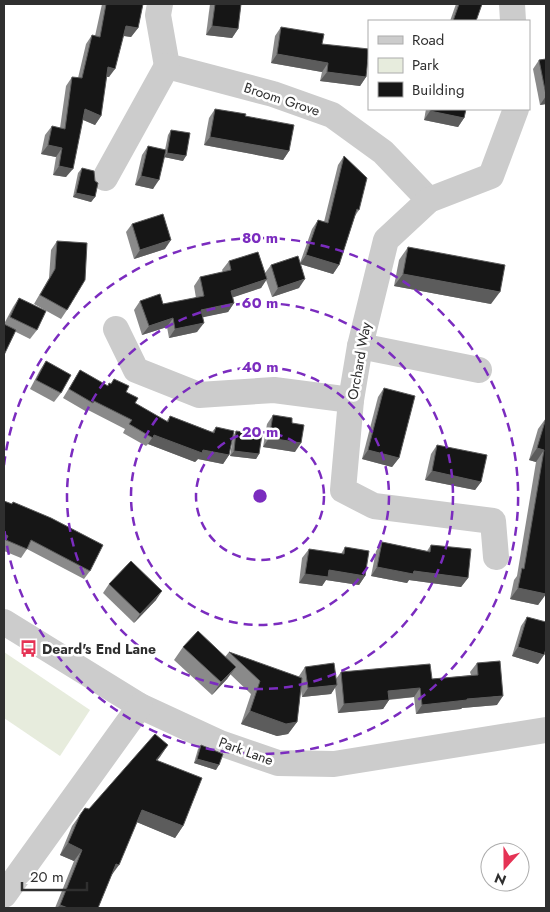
<svg xmlns="http://www.w3.org/2000/svg" width="550" height="912" font-family="Jost,sans-serif">
<style>
.green{fill:#e7ecdd}
.lines{fill:none;stroke-linecap:round;stroke-linejoin:round}
.minor{stroke:#ccc;stroke-width:26}
.wall{fill:#8a8a8a}
.shaded-wall{fill:#5c5c5c}
.building{fill:#161616;stroke:#5c5c5c}
.ring{fill:none;stroke:#7b2cbf;stroke-width:2.5;stroke-dasharray:9 6}
.labels{text-anchor:middle;dominant-baseline:central;stroke-width:5;stroke-linejoin:round;paint-order:stroke}
.street-label{font-size:14px;fill:#2f2f2f;stroke:#fff}
.poi-label{font-size:14px;font-weight:bold;fill:#2f2f2f;stroke:#fff;text-anchor:start}
.centre{fill:#7b2cbf;stroke:#fff;stroke-width:2.5}
.ring-label{font-size:15px;text-anchor:middle;font-weight:bold;fill:#7b2cbf;stroke:#fff;stroke-width:5;stroke-linejoin:round;paint-order:stroke}
</style>
<rect width="100%" height="100%" fill="#fff"/>
<polygon class="green" points="4,652 90,710 60,756 4,718"/>
<g class="lines">
<g class="minor">
<polyline points="160,4 158,15 167,66 273,94 332,115 383,152 429,200"/>
<polyline points="512,4 513,21"/>
<polyline points="105,178 167,66"/>
<polyline points="116,329 136,370 199,395 274,390 351,400"/>
<polyline points="360,346 479,370"/>
<polyline points="496,557 493,521 374,506 343,490 351,400 360,346 386,240 429,200 491,176 516,109"/>
<polyline points="4,622 140,706 220,743 278,763 334,764 546,730"/>
<polyline points="4,895 140,706"/>
</g>
</g>
<g class="wall">
<polygon points="102,4 143,4 138,28 131,37 123,36 109,77 106,77 101,116 95,125 83,120 66,177 53,175 56,157 41,154 45,135 52,126 60,128 66,86 72,77 78,78 86,44 92,35 95,36"/>
<polygon points="210,4 241,4 238,29 232,38 206,35"/>
<polygon points="456,4 482,4 476,21 450,21"/>
<polygon points="281,27 322,44 366,77 360,86 320,81 322,72 271,63 275,36"/>
<polygon points="546,59 546,104 540,105 533,69 539,60"/>
<polygon points="215,109 245,116 289,151 283,160 204,145 209,118"/>
<polygon points="426,109 466,109 464,118 458,127 424,120"/>
<polygon points="171,130 183,161 164,157 153,189 135,185 142,155 148,146 165,150 168,135"/>
<polygon points="344,156 359,210 355,216 339,265 333,274 300,264 299,288 272,297 266,280 261,288 233,297 234,303 228,312 202,317 197,332 169,338 167,327 142,335 134,310 140,301 163,304 196,298 194,286 200,277 223,272 222,270 229,261 265,273 271,265 300,263 312,229 318,220 324,222 338,165"/>
<polygon points="82,168 95,181 95,197 91,202 73,197 78,173"/>
<polygon points="132,224 165,249 134,259 126,232"/>
<polygon points="57,241 67,310 61,319 34,304 49,278 51,250"/>
<polygon points="408,247 491,304 394,286 399,260"/>
<polygon points="19,298 37,330 30,339 16,332 4,324 13,307"/>
<polygon points="46,361 61,393 54,402 30,389 40,370"/>
<polygon points="80,370 107,386 109,383 111,384 114,379 135,403 166,422 170,416 212,432 216,427 229,455 223,464 198,459 195,462 148,444 146,446 123,433 125,429 88,410 87,412 63,398"/>
<polygon points="384,388 399,458 392,467 362,459 378,397"/>
<polygon points="273,415 292,423 295,452 263,447 267,424"/>
<polygon points="546,418 546,594 538,605 510,599 514,580 517,576 536,462 529,460 538,429"/>
<polygon points="236,431 259,454 256,459 230,456 233,436"/>
<polygon points="437,445 481,482 475,490 425,480 431,454"/>
<polygon points="4,501 12,504 13,502 90,571 84,579 27,549 21,558 4,551"/>
<polygon points="382,542 427,551 431,545 468,578 461,587 409,580 407,583 371,576 376,551"/>
<polygon points="345,547 365,576 359,585 326,580 322,586 299,583 302,558 309,549 341,554"/>
<polygon points="109,584 156,600 134,623 103,593"/>
<polygon points="527,617 538,664 512,656 521,626"/>
<polygon points="183,647 225,657 229,652 299,677 299,676 305,667 336,679 341,672 432,679 471,675 470,672 477,663 497,705 462,708 461,709 416,714 414,697 389,700 383,709 338,713 335,687 331,694 302,697 301,691 297,722 288,734 277,736 241,724 251,694 230,674 227,679 212,695 174,660"/>
<polygon points="168,745 157,760 183,826 175,838 137,822 112,874 98,908 55,908 74,861 60,855 72,826 85,808 89,809"/>
<polygon points="201,745 216,770 194,763 198,749"/>
</g>
<g class="shaded-wall">
<polygon points="126,26 138,28 131,37 119,35"/>
<polygon points="212,26 238,29 232,38 206,35"/>
<polygon points="277,54 328,63 322,72 271,63"/>
<polygon points="108,67 115,69 109,77 101,76"/>
<polygon points="327,72 366,77 360,86 320,81"/>
<polygon points="546,96 546,104 540,105"/>
<polygon points="85,109 101,116 95,125 79,118"/>
<polygon points="430,111 464,118 458,127 424,120"/>
<polygon points="210,137 289,151 283,160 204,145"/>
<polygon points="48,145 62,148 56,157 41,154"/>
<polygon points="167,153 186,156 183,161 164,157"/>
<polygon points="59,166 73,169 66,177 53,175"/>
<polygon points="141,176 159,180 153,189 135,185"/>
<polygon points="76,193 95,197 91,202 73,197"/>
<polygon points="171,240 165,249 134,259 140,250"/>
<polygon points="306,255 339,265 333,274 300,264"/>
<polygon points="403,274 500,292 491,304 394,286"/>
<polygon points="267,279 261,288 225,300 231,291"/>
<polygon points="305,279 299,288 272,297 278,288"/>
<polygon points="234,303 228,312 195,319 201,310"/>
<polygon points="173,318 167,327 142,335 149,326"/>
<polygon points="204,323 197,332 169,338 175,329"/>
<polygon points="154,435 203,450 229,455 223,464 198,459 195,462 148,444"/>
<polygon points="269,438 301,443 295,452 263,447"/>
<polygon points="537,448 544,450 536,462 529,460"/>
<polygon points="368,450 399,458 392,467 362,459"/>
<polygon points="234,451 259,454 256,459 230,456"/>
<polygon points="432,471 481,482 475,490 425,480"/>
<polygon points="4,534 8,536 4,542"/>
<polygon points="377,567 414,571 468,578 461,587 409,580 407,583 371,576"/>
<polygon points="329,570 365,576 359,585 326,580 322,586 299,583 305,574"/>
<polygon points="518,588 546,594 538,605 510,599"/>
<polygon points="162,591 156,600 134,623 140,614"/>
<polygon points="518,647 544,655 538,664 512,656"/>
<polygon points="236,667 227,679 212,695 221,682"/>
<polygon points="337,685 331,694 302,697 308,688"/>
<polygon points="420,688 414,697 382,700 388,691"/>
<polygon points="503,696 497,705 462,708 461,709 416,714 422,705 467,699"/>
<polygon points="389,700 383,709 338,713 344,704"/>
<polygon points="250,711 297,722 288,734 277,736 241,724"/>
<polygon points="168,745 160,757 148,771 156,760"/>
<polygon points="197,759 219,765 216,770 194,763"/>
<polygon points="142,810 183,826 175,838 134,821"/>
<polygon points="68,843 82,850 74,861 60,855"/>
<polygon points="116,864 119,865 111,876"/>
<polygon points="60,905 68,908 57,908"/>
</g>
<g class="building">
<polygon points="106,4 143,4 138,28 126,26 115,69 108,67 101,116 85,109 73,169 59,166 62,148 48,145 52,126 65,129 72,77 82,78 92,35 100,37"/>
<polygon points="215,4 241,4 238,29 212,26"/>
<polygon points="459,4 482,4 476,21 453,21"/>
<polygon points="281,27 324,34 322,44 369,49 366,77 327,72 328,63 277,54"/>
<polygon points="546,59 546,95 539,60"/>
<polygon points="215,109 246,114 245,116 294,125 289,151 210,137"/>
<polygon points="430,109 466,109 464,118 430,111"/>
<polygon points="171,130 190,133 186,156 167,153"/>
<polygon points="148,146 166,150 159,180 141,176"/>
<polygon points="344,156 367,178 359,210 357,209 339,265 306,255 318,220 328,223"/>
<polygon points="82,168 94,171 95,181 98,183 95,197 76,193"/>
<polygon points="163,214 171,240 140,250 132,224"/>
<polygon points="57,241 87,243 85,280 67,310 40,295 55,269"/>
<polygon points="408,247 505,265 500,292 403,274"/>
<polygon points="258,252 267,279 231,291 234,303 201,310 204,323 175,329 173,318 149,326 140,301 160,294 163,304 204,296 200,277 231,270 229,261"/>
<polygon points="298,256 305,279 278,288 271,265"/>
<polygon points="19,298 46,311 37,330 10,317"/>
<polygon points="4,324 16,330 4,355"/>
<polygon points="46,361 71,375 61,393 36,380"/>
<polygon points="80,370 108,386 109,383 111,384 114,379 129,386 126,392 138,398 135,403 168,422 170,416 214,433 216,427 234,431 229,455 203,450 202,453 154,435 153,438 129,424 132,420 94,401 93,403 69,389"/>
<polygon points="384,388 415,396 399,458 368,450"/>
<polygon points="273,415 292,418 292,423 304,425 301,443 269,438"/>
<polygon points="546,418 546,594 518,588 522,568 524,569 544,450 537,448"/>
<polygon points="236,431 262,435 259,454 234,451"/>
<polygon points="437,445 487,455 481,482 432,471"/>
<polygon points="4,501 12,504 13,502 51,518 103,545 90,571 31,540 27,549 6,540 8,536 4,534"/>
<polygon points="382,542 430,552 431,545 471,549 468,578 414,571 413,574 377,567"/>
<polygon points="345,547 369,551 365,576 329,570 328,577 305,574 309,549 344,554"/>
<polygon points="131,561 162,591 140,614 109,584"/>
<polygon points="527,617 546,622 546,649 544,655 518,647"/>
<polygon points="198,631 236,667 221,682 183,647"/>
<polygon points="229,652 302,678 297,722 286,724 250,711 260,681"/>
<polygon points="500,661 503,696 467,699 467,700 422,705 420,688 388,691 389,700 344,704 341,672 430,664 432,679 478,675 477,663"/>
<polygon points="334,663 337,685 308,688 305,667"/>
<polygon points="155,734 168,745 156,760 202,778 183,826 142,810 119,865 116,864 98,908 68,908 60,905 82,850 68,843 80,815 85,808 89,809"/>
<polygon points="201,745 223,754 219,765 197,759"/>
</g>
<g class="ring">
<circle cx="260" cy="496" r="64"/>
<circle cx="260" cy="496" r="129"/>
<circle cx="260" cy="496" r="193"/>
<path d="M4 465A258 258 0 1 1 4 527"/>
</g>
<defs>
<symbol id="bus-bare" viewBox="-9 -9 18 18"><path d="M-5-6H5V4H4V6H2V4H-2V6H-4V4H-5ZM-3.5-4V0h7V-4ZM-3.5 1.2v1.5H-2V1.2ZM2 1.2v1.5H3.5V1.2Z" fill="#e53355" stroke="#fff" stroke-width="2.5" paint-order="stroke"/></symbol>
</defs>
<g fill-rule="evenodd">
<use href="#bus-bare" x="16" y="636" width="25" height="25"/>
</g>
<g class="labels">
<g class="street-label">
<text transform="translate(282 99) rotate(18)">Broom Grove</text>
<text transform="translate(359 361) rotate(-80)">Orchard Way</text>
<text transform="translate(246 751) rotate(20)">Park Lane</text>
</g>
<g class="poi-label">
<text x="42" y="649">Deard's End Lane</text>
</g>
</g>
<circle cx="260" cy="496" r="8" class="centre"/>
<g class="ring-label">
<text x="260" y="243">80 m</text>
<text x="260" y="308">60 m</text>
<text x="260" y="372">40 m</text>
<text x="260" y="437">20 m</text>
</g>
<rect width="550" height="912" fill="none" stroke="#2f2f2f" stroke-width="10"/>
<rect x="368" y="20" width="162" height="90" fill="#ffffff" stroke="#acacac"/>
<rect x="378" y="36" width="25" height="8" fill="#cccccc" stroke="#acacac"/>
<text x="412" y="45" font-size="15" fill="#2f2f2f">Road</text>
<rect x="378" y="58" width="25" height="15" fill="#e7ecdd" stroke="#acacac"/>
<text x="412" y="70" font-size="15" fill="#2f2f2f">Park</text>
<rect x="378" y="82" width="25" height="15" fill="#161616" stroke="#acacac"/>
<text x="412" y="95" font-size="15" fill="#2f2f2f">Building</text>
<g transform="translate(505 867) rotate(201)"><circle r="24" fill="#ffffff" stroke="#acacac"/>
<path d="M0-4L9 19L0 12L-9 19Z" fill="#e53355"/>
<text y="-8" font-size="14" font-weight="bold" text-anchor="middle" fill="#2f2f2f">N</text>
</g>
<path d="M22 882v8h65v-8" fill="none" stroke="#2f2f2f" stroke-width="2.5"/>
<text x="30" y="882" font-size="15" fill="#2f2f2f" stroke="#ffffff" stroke-width="4" paint-order="stroke">20 m</text>
</svg>
